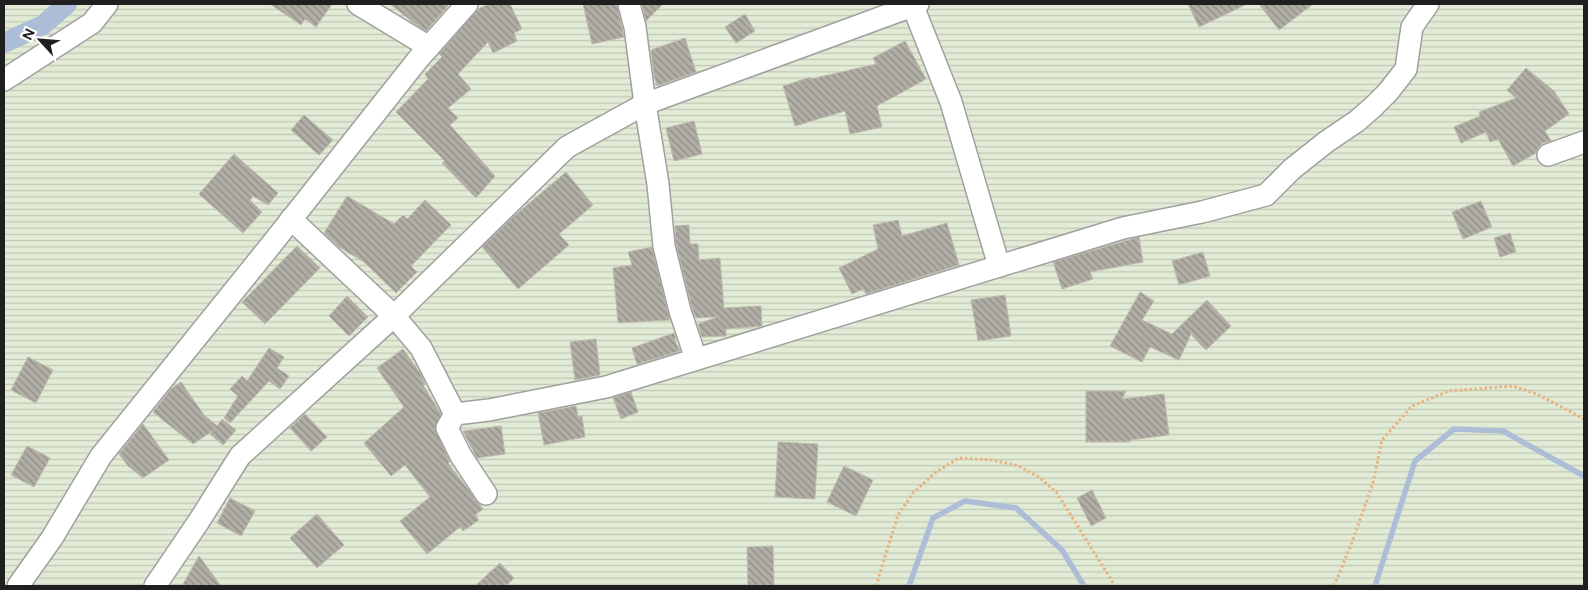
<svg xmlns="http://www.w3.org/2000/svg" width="1588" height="590" font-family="Figtree,sans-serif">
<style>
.farmland{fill:url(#farmland-rules)}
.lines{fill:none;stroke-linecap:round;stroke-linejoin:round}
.stream{stroke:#adbdd7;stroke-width:5.5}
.canal{stroke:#adbdd7;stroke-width:20}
.building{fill:url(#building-back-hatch);stroke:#bfbbab}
.minor-casing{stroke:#a0a0a0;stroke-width:24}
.path{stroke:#e9b27e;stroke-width:3;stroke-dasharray:2.5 2.5;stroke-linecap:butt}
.minor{stroke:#fff;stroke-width:21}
</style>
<defs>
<pattern id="farmland-rules" width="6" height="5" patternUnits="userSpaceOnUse" patternTransform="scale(1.25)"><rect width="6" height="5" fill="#e1ebd5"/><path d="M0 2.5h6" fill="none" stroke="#c1c9b6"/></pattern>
<pattern id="building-back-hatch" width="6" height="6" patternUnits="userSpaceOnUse" patternTransform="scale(1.25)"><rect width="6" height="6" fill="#b1aea6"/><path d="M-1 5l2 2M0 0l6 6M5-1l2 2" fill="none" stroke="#8f8d87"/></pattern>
</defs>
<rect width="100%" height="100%" fill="#eeefe7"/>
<rect class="farmland" x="4" y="4" width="1580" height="582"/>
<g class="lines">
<g class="stream">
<polyline points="909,586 933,518 965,501 1016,508 1062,550 1084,586"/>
<polyline points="1375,586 1415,461 1454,429 1503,431 1584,476"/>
</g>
<polyline class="canal" points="4,43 43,25 67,4"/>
</g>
<g class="building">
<polygon points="270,4 332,4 316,27 305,19 301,25"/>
<polygon points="390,4 445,4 448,6 426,31 414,23"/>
<polygon points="489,4 510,4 522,29 514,33 517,41 493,53 488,42 458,74 471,89 448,108 458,118 450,125 495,176 476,198 442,163 445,161 396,112 428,79 425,74 442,57 439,54 478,9"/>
<polygon points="583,4 617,4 624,37 592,44"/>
<polygon points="642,4 663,4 646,21"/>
<polygon points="1188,4 1247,4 1199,27"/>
<polygon points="1259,4 1313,4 1279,30"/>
<polygon points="745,14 755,31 736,43 725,27"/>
<polygon points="685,38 696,72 657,86 654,76 651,50"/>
<polygon points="905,41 926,79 877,106 882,127 850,134 845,111 795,126 783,86 811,77 811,79 876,64 873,58"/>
<polygon points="1526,68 1554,91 1569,114 1545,131 1551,141 1543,143 1538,147 1536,153 1513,166 1498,139 1490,142 1486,132 1461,143 1454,127 1480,116 1479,112 1516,98 1507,90"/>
<polygon points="304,115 333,140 319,155 291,130"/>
<polygon points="694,121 702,154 674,161 666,128"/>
<polygon points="234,154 278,193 268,205 253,196 250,200 262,212 243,233 199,194"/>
<polygon points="566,172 593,205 559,234 569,245 518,289 482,247 513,217"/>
<polygon points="347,196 394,224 403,215 407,219 425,200 451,225 411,266 417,272 396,293 364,262 339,247 324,233"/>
<polygon points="1481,201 1492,227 1463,239 1452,212"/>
<polygon points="898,220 902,236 947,223 959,265 866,294 863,289 852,294 839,268 878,249 873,225"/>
<polygon points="689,225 690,244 698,244 699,260 720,258 724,308 761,306 762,326 726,329 726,336 702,337 698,324 717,317 696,318 692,308 676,244 675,226"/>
<polygon points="1510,233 1516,252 1500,257 1494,238"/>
<polygon points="1139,237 1143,262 1090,272 1093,279 1062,289 1053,262"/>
<polygon points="297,246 320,268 265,324 242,302"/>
<polygon points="652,247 670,320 618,323 613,268 632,265 628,252"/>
<polygon points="1203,252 1210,276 1179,285 1172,261"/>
<polygon points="1140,292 1154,301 1142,320 1172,334 1207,300 1231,326 1206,350 1193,337 1192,332 1179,360 1150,347 1142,362 1110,346"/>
<polygon points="1005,295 1011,336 978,341 971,300"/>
<polygon points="347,296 368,317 349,336 329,316"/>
<polygon points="674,333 676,339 674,339 680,351 637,364 632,348"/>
<polygon points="596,339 600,375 575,380 570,342"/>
<polygon points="269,348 284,357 277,368 289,376 280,389 269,381 230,423 224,418 238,396 230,389 242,376 247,381"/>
<polygon points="403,349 420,373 425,384 423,385 441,414 435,428 450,462 448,463 483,509 475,515 479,520 463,531 460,527 427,554 400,521 430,497 405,465 391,476 364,443 404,407 377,368"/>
<polygon points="28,357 53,370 36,403 11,390"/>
<polygon points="181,382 204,415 217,426 222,419 236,430 223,445 210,434 214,430 193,444 153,412 171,389"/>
<polygon points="1086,391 1126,391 1122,399 1164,394 1169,435 1130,440 1130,442 1086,442"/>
<polygon points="631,392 638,412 621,419 613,398"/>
<polygon points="576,406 578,417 582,416 585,437 544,445 538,413"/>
<polygon points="305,414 327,437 311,451 290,428"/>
<polygon points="143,424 169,460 143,478 128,466 119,454"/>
<polygon points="501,426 505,454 477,458 463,431"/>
<polygon points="778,442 818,444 815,499 775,497"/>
<polygon points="27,446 50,458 34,487 11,475"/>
<polygon points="844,466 873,480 856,516 827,502"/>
<polygon points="1092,490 1106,518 1091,526 1077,498"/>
<polygon points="230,498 255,511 241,536 217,523"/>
<polygon points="317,514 344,545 317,568 290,538"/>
<polygon points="773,546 774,586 748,586 747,547"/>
<polygon points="199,556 221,586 182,586"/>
<polygon points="500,563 514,578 506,586 475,586"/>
</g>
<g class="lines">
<defs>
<g id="minor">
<polyline points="358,4 429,47"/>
<polyline points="629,4 635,27 645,104 658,184 664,246 680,311 696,359"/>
<polyline points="912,4 951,102 999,266"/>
<polyline points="4,80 92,23 107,4"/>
<polyline points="1548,155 1584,142"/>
<polyline points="291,219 394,316 421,348 455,414 447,428 461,456 486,494"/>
<polyline points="455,414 489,410 606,387 1123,228 1202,212 1266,195 1292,169 1326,142 1357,121 1373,107 1388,92 1406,69 1412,27 1428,4"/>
<polyline points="18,586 52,538 101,456 271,245 419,58 467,4"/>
<polyline points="155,586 199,521 240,456 394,316 567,147 645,104 918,4"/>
</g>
</defs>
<use href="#minor" class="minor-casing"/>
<g class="path">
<polyline points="876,586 898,515 913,493 936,472 959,458 992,460 1019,466 1039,477 1057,493 1115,586"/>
<polyline points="1334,586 1351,545 1373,483 1382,440 1412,406 1449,391 1513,386 1537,394 1584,419"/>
</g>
<use href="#minor" class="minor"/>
</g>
<rect width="1588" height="590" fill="none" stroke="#1f1f1f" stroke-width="10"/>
<g transform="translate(40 40) rotate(296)" stroke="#ffffff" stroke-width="4" paint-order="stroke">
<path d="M0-4L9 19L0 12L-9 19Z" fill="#1f1f1f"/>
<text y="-8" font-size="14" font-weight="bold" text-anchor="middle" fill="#1f1f1f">N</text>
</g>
</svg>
